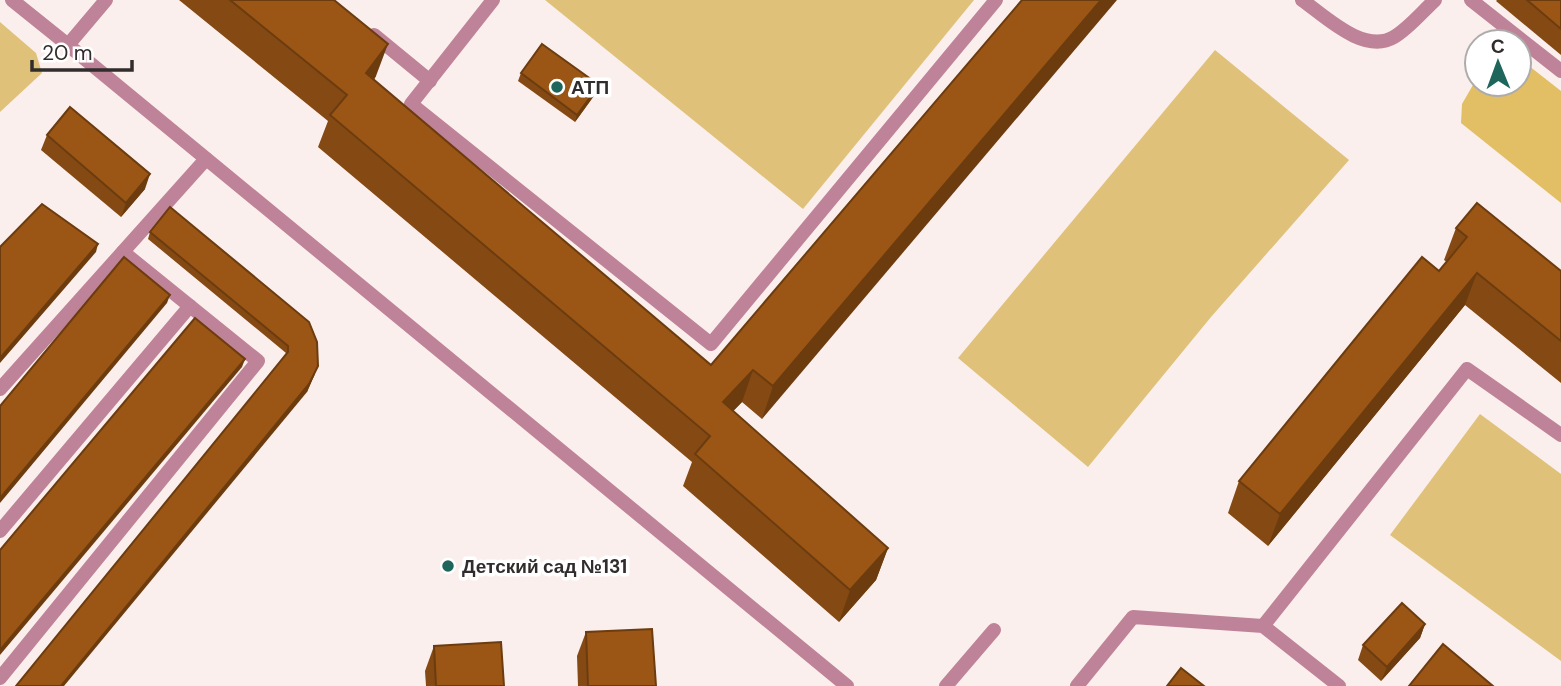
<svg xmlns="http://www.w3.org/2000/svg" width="1561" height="686" font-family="'DM Sans',sans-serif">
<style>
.green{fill:#dfc179}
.forest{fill:#e2be64}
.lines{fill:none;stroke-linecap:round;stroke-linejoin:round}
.service{stroke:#bf8399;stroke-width:14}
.wall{fill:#854a13}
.shaded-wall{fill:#6c3c0f}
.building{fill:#9b5616;stroke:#6c3c0f;stroke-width:2}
.poi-dot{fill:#1e665b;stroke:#fff;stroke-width:2.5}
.labels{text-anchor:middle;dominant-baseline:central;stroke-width:7;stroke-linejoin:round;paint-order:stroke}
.poi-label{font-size:19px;font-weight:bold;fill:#312d2c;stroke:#fff;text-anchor:start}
</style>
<rect width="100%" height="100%" fill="#fbefed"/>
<g class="green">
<polygon points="545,0 974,0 803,209"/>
<polygon points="0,22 36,53 42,73 0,112"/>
<polygon points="1215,50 1349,160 1211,317 1088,467 958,358"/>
<polygon points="1480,414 1561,474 1561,661 1390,535"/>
</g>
<polygon class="forest" points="1519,58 1561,91 1561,203 1461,123 1462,104 1477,78 1477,84 1519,84"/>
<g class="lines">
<g class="service">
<polyline points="12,0 68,45 106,0"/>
<polyline points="493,0 411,104 711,344 996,0"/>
<path d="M1302 0C1325 16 1364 55 1394 37 1409 28 1422 12 1435 0"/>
<polyline points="1471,0 1561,71"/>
<polyline points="374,35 430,81"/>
<polyline points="68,45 847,686"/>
<polyline points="0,389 206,159"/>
<polyline points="0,531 190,306"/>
<polyline points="1263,626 1467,369 1561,435"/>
<polyline points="0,678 258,361 123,252"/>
<polyline points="946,686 994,630"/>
<polyline points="1077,686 1133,617 1263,626 1339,686"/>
</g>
</g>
<g class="wall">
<polygon points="179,0 334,0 376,76 374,80 711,365 1022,0 762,419 742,402 733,411 888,548 876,580 839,622 683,486 692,462 318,147 328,121"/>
<polygon points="1497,0 1561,0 1561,55 1496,1"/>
<polygon points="521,73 599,85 596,93 575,122 518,81"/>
<polygon points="47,135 145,189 121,217 41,150"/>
<polygon points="170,207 315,374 307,392 286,356 286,353 148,239 150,232"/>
<polygon points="1456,228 1561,271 1561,383 1465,305 1268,546 1228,513 1239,481 1439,271 1447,262 1444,260"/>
<polygon points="1425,624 1420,638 1381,681 1358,660 1363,645"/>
<polygon points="586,632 656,686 578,686 577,656"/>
<polygon points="434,646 504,686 426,686 425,671"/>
</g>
<g class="shaded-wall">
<polygon points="1101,0 1117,0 762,419 773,386"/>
<polygon points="388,44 376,76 354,106 366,73"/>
<polygon points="599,85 596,93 575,122 577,115"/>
<polygon points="150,174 145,189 121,217 126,203"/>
<polygon points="98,244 96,252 0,363 0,358"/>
<polygon points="1477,273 1465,305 1268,546 1280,514"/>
<polygon points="170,295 167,303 0,503 0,498"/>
<polygon points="245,359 242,367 0,655 0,650"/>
<polygon points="318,366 307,392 64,686 61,686"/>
<polygon points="753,370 742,402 711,434 723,402"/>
<polygon points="888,548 876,580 839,622 850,590"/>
<polygon points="1425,624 1420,638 1381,681 1387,667"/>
</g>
<g class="building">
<polygon points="230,0 334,0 388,44 366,73 711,365 1022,0 1101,0 773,386 753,370 723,402 888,548 850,590 695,454 710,436 330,115 347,95"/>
<polygon points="1527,0 1561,0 1561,29"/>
<polygon points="542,44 599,85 577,115 521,73"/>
<polygon points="70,107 150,174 126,203 47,135"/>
<polygon points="1477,203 1561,271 1561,341 1477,273 1280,514 1239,481 1422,257 1439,271 1467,237 1456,228"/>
<polygon points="42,204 98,244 0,358 0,247"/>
<polygon points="170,207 309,322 317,342 318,366 309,384 61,686 16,686 288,352 288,346 150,232"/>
<polygon points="124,257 170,295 0,498 0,406"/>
<polygon points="195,318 245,359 0,650 0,550"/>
<polygon points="1402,603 1425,624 1387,667 1363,645"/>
<polygon points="652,629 656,686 588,686 586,632"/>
<polygon points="501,642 504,686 436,686 434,646"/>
<polygon points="1443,644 1493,686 1409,686"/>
<polygon points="1181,668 1204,686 1167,686"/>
</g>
<g class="poi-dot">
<circle cx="557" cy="87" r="7"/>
<circle cx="448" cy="566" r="7"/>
</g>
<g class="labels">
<g class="poi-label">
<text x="571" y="87">АТП</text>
<text x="462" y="566">Детский сад №131</text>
</g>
</g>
<g transform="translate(1498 63) rotate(359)"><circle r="33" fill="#ffffff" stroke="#adabab" stroke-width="2"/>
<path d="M0-5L12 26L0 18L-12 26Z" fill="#1e665b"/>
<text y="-10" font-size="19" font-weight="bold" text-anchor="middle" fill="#312d2c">С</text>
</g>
<path d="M32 60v10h100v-10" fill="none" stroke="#312d2c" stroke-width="3.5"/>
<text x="42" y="60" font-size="21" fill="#312d2c" stroke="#ffffff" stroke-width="5" paint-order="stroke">20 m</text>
</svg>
